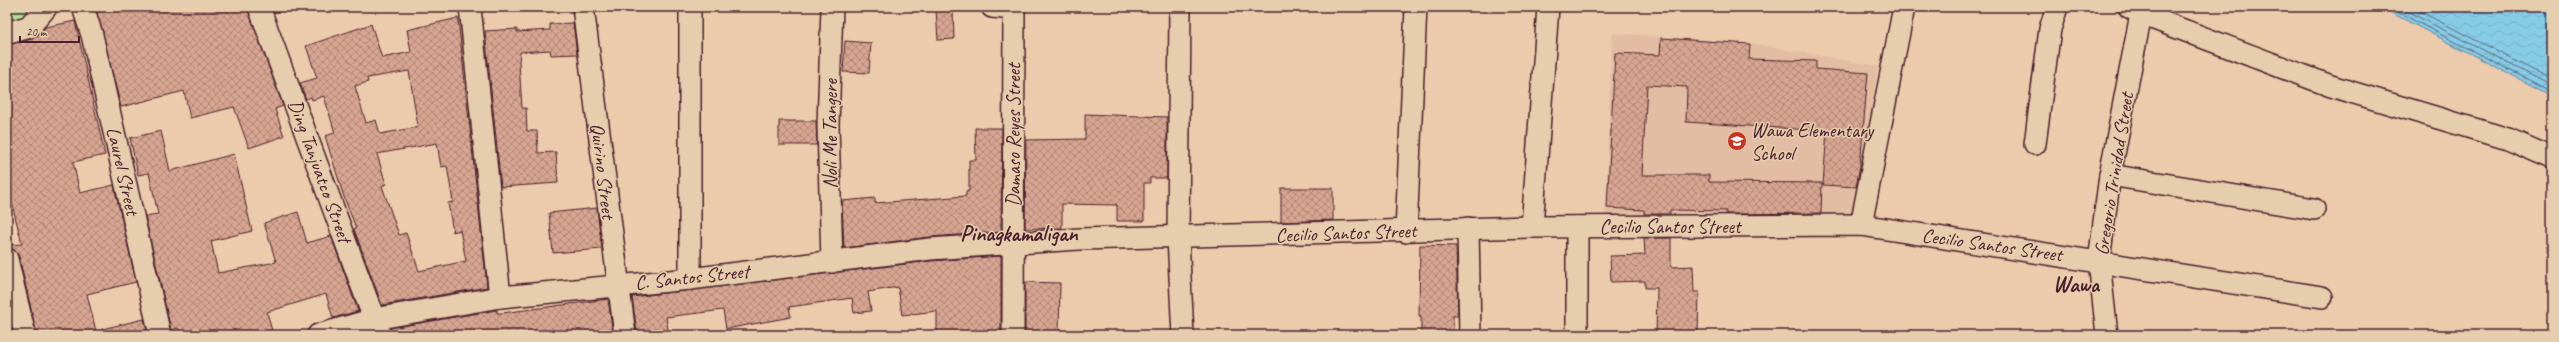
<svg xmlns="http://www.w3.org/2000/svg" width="2559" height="342" font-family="Caveat,sans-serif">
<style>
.built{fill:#e3bda3}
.park{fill:#b3dc99;stroke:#7e7e62}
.water{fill:url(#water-waves);stroke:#6e879c}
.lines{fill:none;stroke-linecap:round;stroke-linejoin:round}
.shore{stroke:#626476;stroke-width:1}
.building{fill:url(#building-cross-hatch);stroke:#4a1f2b;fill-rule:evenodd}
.minor-casing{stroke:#4a1f2b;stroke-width:24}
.major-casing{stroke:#4a1f2b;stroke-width:25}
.minor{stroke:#e5cdad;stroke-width:21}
.major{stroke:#e5cdad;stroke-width:22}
.labels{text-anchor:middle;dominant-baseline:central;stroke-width:3;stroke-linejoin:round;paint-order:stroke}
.poi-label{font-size:20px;fill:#4a1f2b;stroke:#e5cdad;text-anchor:start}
.street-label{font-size:20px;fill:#4a1f2b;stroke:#e5cdad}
.quarter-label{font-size:22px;font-weight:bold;fill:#4a1f2b;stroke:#e5cdad}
</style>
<defs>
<pattern id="water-waves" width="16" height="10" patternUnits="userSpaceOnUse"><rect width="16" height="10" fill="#86cce7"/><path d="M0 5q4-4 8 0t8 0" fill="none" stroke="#75afc6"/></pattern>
<pattern id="building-cross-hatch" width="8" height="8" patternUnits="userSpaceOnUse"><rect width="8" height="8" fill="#d8a592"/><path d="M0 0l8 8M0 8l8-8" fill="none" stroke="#b18677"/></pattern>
</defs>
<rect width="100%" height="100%" fill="#eccbad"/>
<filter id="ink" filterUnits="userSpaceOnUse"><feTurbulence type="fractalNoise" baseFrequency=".025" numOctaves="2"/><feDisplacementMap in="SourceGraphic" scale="8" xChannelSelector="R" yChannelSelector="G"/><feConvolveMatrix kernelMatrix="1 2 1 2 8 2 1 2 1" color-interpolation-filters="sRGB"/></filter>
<g filter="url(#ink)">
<polygon class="built" points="1612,33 1750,43 1878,66 1855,216 1605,216"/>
<polygon class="park" points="7,7 42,7 7,29"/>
<polygon class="water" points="2380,7 2552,7 2552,96"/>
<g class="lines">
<g class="shore">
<polyline points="2388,7 2552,92"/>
<polyline points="2399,7 2552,86"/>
<polyline points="2412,7 2552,80"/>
</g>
</g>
<g class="building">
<polygon points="105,7 247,7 283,106 275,109 284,136 249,148 234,107 190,118 184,91 121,107 96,10"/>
<polygon points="272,7 283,7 284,10 274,13"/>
<polygon points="953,9 954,39 938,40 936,10"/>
<path d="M458 18 487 287 382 305 354 229 356 228 344 197 325 136 335 133 324 96 312 100 311 97 306 99 300 83 317 78 306 46 371 24 382 58 411 52 407 30ZM409 71 418 127 380 134 376 120 366 123 355 86 368 82 367 78ZM437 143 441 167 447 166 453 202 448 203 453 232 460 230 466 261 419 271 406 233 399 235 382 186 386 184 377 154Z"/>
<polygon points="75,21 105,155 73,162 80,193 114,185 136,282 87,294 97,335 37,335 19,256 15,251 7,247 7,245 22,244 7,184 7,113 12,112 7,86 7,45 33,39 46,27"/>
<polygon points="573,23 577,54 551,55 550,50 520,52 519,62 522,108 526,108 527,131 537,131 538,153 556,152 558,183 501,187 485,31 517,29 517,32 550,30 550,24"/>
<polygon points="1661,38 1750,44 1749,59 1816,61 1816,69 1868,73 1860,166 1856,187 1823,185 1827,131 1686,122 1687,87 1647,85 1642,175 1709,175 1709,182 1822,183 1821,213 1726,214 1726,211 1670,210 1670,214 1644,214 1644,210 1607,208 1615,53 1660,55"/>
<polygon points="845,41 871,43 869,73 843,72"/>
<polygon points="1085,114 1167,117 1167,178 1150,178 1150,183 1144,183 1144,221 1117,221 1117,205 1062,204 1062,228 1025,229 1026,140 1085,139"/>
<polygon points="779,121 816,121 817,145 779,145"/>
<polygon points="975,128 1002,128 1001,232 929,237 844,248 842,201 875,198 875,203 966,196 966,191 969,191 969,160 976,160"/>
<polygon points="161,131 170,171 234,154 252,231 211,241 218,273 276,262 264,223 298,212 307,243 331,236 358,311 333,318 326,294 267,312 273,335 180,335 178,328 171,330 145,216 158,214 149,173 138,175 130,138"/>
<polygon points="1281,188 1333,188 1333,220 1281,222"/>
<polygon points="597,208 602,249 553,253 549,213"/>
<polygon points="1644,238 1671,238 1671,267 1693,266 1694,292 1699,292 1698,335 1656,335 1657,288 1645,288 1645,281 1611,282 1610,256 1645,255"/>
<polygon points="1420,245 1456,246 1458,316 1453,316 1453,335 1421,335 1421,316 1419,316"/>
<polygon points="1001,256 1001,335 937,335 937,311 902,315 898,287 868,292 871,311 854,313 852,298 789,307 791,317 726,329 723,310 666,317 669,335 640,335 639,331 637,332 632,297 931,261"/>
<polygon points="1025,282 1060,283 1059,335 1025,335"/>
<polygon points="608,299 613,335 392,335 390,328 497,310 497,313 502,313"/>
<polygon points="7,311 13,335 7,335"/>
<polygon points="144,319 148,335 103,335 102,329"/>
</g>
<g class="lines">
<defs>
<g id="minor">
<polyline points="83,7 92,35 160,335"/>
<polyline points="259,7 380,335"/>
<polyline points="470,7 500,297"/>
<polyline points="583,7 625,335"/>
<polyline points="832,7 828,125 832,262"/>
<polyline points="992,7 1014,9"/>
<polyline points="1180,7 1178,238 1183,335"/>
<polyline points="2129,7 2141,14 2331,86 2508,139 2552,158"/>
<polyline points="2035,144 2050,29 2057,7"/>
<polyline points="2110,175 2314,209"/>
<polyline points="1861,225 1904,7"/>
<polyline points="1532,227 1548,7"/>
<polyline points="1577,227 1577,335"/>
<polyline points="1468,228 1470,335"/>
<polyline points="1406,232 1416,7"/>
<polyline points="7,259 25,335"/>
<polyline points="690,279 690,7"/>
<polyline points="318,335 374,319 500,297 690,279 930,249 1079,239 1532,227 1861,225 2322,297"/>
<polyline points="1013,335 1014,7"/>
<polyline points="2107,335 2099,261 2110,175 2141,14"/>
</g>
<polyline id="major" points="7,33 29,27 46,7"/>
</defs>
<use href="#minor" class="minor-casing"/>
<use href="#major" class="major-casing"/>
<use href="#minor" class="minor"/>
<use href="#major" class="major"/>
</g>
</g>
<defs>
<symbol id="school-disc" viewBox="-11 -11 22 22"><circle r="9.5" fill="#c8321e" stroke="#e5cdad"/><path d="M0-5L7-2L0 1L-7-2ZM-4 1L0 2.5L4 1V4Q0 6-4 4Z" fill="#fff"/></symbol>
</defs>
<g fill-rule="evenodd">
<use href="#school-disc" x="1726" y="130" width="22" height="22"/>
</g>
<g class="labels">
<g class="poi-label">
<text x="1751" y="130">Wawa Elementary<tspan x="1751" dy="23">School</tspan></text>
</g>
<g class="street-label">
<text transform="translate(830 134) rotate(-90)">Noli Me Tangere</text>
<text transform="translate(1013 135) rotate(-90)">Damaso Reyes Street</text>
<text transform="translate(123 171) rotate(77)">Laurel Street</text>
<text transform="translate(320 171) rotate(70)">Ding Tanjuatco Street</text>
<text transform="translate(603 171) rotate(83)">Quirino Street</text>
<text transform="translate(2114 174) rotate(-81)">Gregorio Trinidad Street</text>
<text x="1670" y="226">Cecilio Santos Street</text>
<text transform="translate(1346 233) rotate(-2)">Cecilio Santos Street</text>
<text transform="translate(1992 245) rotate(8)">Cecilio Santos Street</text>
<text transform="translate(692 277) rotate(-6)">C. Santos Street</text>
</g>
<g class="quarter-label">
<text x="1019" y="234">Pinagkamaligan</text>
<text x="2076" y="285">Wawa</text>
</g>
</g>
<rect width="2559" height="342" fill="none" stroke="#e5cdad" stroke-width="24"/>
<rect x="12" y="12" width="2535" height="318" fill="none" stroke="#4a1f2b" stroke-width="1.5" filter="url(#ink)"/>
<path d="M20 36v6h59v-6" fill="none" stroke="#4a1f2b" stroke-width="2"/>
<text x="26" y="36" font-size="12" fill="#4a1f2b" stroke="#e5cdad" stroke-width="3" paint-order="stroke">20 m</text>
</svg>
